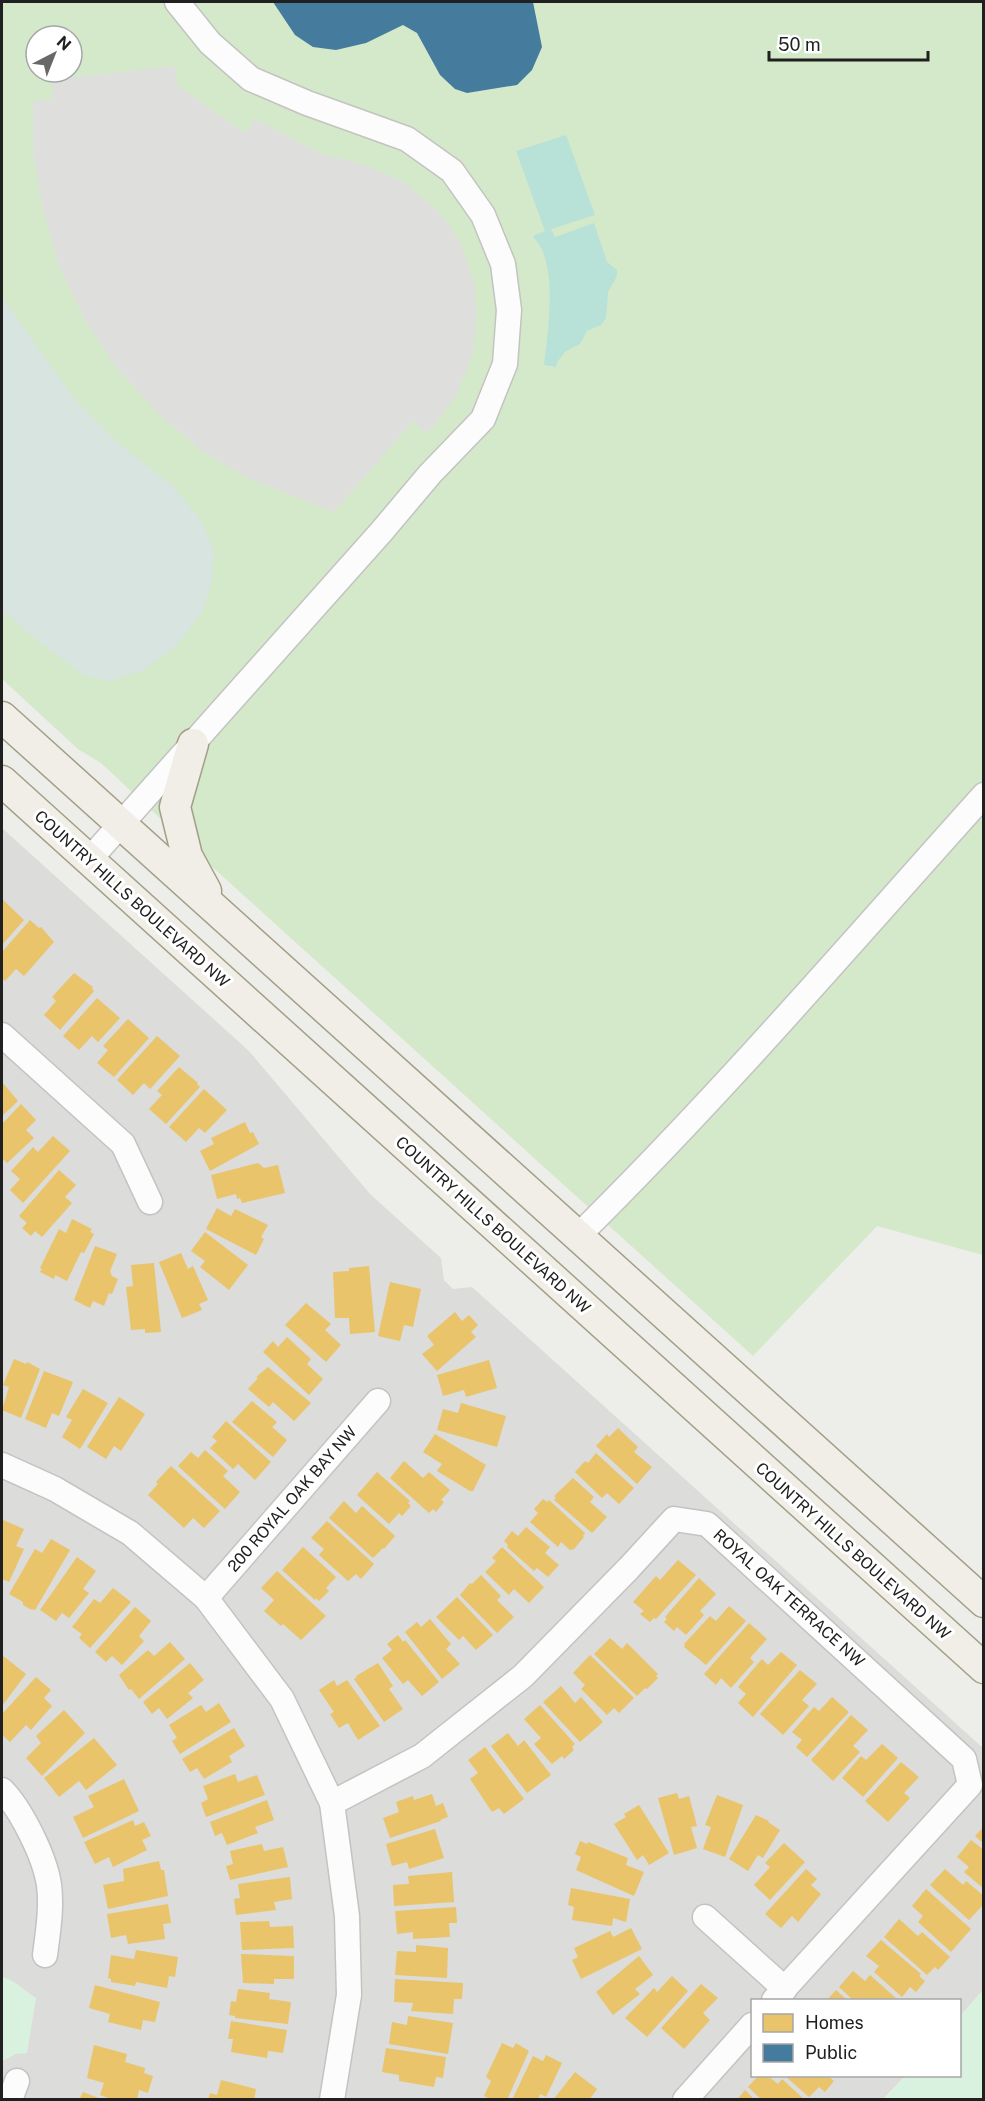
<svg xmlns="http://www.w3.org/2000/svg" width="985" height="2101" font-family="'Public Sans',sans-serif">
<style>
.residential{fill:#dcdcda}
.grass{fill:#d4e9ca;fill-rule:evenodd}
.wetland{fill:#d7e4df}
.park{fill:#d9f1df}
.pitch{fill:#b8e1d8}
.parking{fill:#dededc}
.homes{fill:#e9c46a}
.public{fill:#457b9d}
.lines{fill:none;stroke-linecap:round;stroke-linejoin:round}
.minor-casing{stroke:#c3c3c1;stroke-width:27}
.major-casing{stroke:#a29f87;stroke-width:33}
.minor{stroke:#fcfcfc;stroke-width:24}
.major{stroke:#f0eee6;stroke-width:30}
.labels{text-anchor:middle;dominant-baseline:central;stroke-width:6;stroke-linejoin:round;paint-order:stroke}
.street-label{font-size:16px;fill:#202020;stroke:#fff}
</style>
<rect width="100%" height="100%" fill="#edede9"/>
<polygon class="residential" points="2,828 249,1051 370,1194 441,1258 444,1280 453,1289 472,1287 983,1748 983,1990 960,2016 960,2000 752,2000 752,2076 905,2076 883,2099 2,2099"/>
<path class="grass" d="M2 2H983V1255L877 1226 753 1356 209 864 101 763 78 749 2 679ZM36 36H72V72H36Z"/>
<polygon class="wetland" points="2,297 76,401 119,444 172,485 200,519 214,551 211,585 202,613 175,647 144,670 110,681 85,676 29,634 2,610"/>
<g class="park">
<path d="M2 1977C17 1981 23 1990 36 1998L27 2053 16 2054 2 2061Z"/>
<polygon points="983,1990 983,2099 884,2099 906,2076 960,2076 960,2016"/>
</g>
<path class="pitch" d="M566 135 595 215 551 229 555 237 594 223 607 262 617 270V276L608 292 606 318 601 325 587 331 580 344 565 352 557 362 556 367 544 365C548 332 555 283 543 252 541 246 536 241 533 236L545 231 516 151Z"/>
<polygon class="parking" points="174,66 178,86 245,133 255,119 322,154 365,165 404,182 441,214 460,242 473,279 477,313 472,356 456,396 427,434 413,421 334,512 248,478 203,452 158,413 117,368 86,322 58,264 42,205 33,151 33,101 52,99 52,80"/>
<g class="homes">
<polygon points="2,899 24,920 2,945"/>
<polygon points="30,920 39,928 41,927 54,942 24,976 16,969 5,981 2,978 2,952"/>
<polygon points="74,973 93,987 92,989 94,991 60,1030 44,1015 56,1001 52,997"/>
<polygon points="97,998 120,1018 98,1042 92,1036 79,1050 63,1036"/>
<polygon points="128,1019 149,1038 114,1077 97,1063 108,1050 103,1046"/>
<polygon points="157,1036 180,1056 150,1089 144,1083 133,1095 117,1080"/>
<polygon points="179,1067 198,1083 197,1084 200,1087 166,1124 149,1109 162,1095 157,1091"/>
<polygon points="2,1082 18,1101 2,1116"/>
<polygon points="204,1089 227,1110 205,1133 199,1128 186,1142 169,1127"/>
<polygon points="21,1104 36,1120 26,1130 34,1138 7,1163 2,1158 2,1124"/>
<polygon points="245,1122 250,1133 253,1132 259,1144 210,1171 200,1151 214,1144 211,1138"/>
<polygon points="53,1136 70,1151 23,1203 10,1190 20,1179 11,1171 33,1147 38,1152"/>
<polygon points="258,1163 264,1168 278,1165 285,1193 242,1203 240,1198 237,1199 236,1194 217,1199 211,1175"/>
<polygon points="59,1170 76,1185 65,1197 72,1203 42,1237 35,1231 31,1236 22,1228 27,1223 19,1216"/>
<polygon points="217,1208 231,1216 235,1209 268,1225 261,1237 264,1239 256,1255 206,1229"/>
<polygon points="72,1219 92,1229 90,1232 94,1234 84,1253 81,1252 67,1281 55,1275 54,1279 40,1272 42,1269 40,1268 59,1229 66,1233"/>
<polygon points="205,1232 248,1265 229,1290 200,1267 205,1261 191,1251"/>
<polygon points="95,1246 117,1254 110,1271 112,1276 118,1279 112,1294 109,1293 104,1306 93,1301 90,1308 74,1300"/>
<polygon points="181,1253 188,1269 193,1266 208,1300 199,1304 202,1310 182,1318 159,1262"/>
<polygon points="154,1263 161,1332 145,1333 145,1329 131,1330 126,1287 133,1286 131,1265"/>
<polygon points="369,1266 375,1332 350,1334 349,1318 335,1318 333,1272 349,1271 349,1268"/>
<polygon points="390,1282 421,1289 413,1327 404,1325 400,1341 378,1336"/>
<polygon points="306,1303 331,1324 325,1330 341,1345 326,1362 285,1325"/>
<polygon points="455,1312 462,1321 469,1315 478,1325 471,1332 476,1337 437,1371 422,1354 434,1345 427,1336"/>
<polygon points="287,1337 311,1359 307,1364 323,1379 309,1395 263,1352 273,1341 278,1347"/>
<polygon points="14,1359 26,1364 27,1362 40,1369 21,1418 2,1410 9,1387 3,1385"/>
<polygon points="489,1360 497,1388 466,1397 464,1390 443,1396 437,1375"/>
<polygon points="268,1367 311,1403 294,1421 273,1402 269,1407 248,1389 258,1378 256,1377"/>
<polygon points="44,1371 73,1382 59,1416 52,1413 46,1428 25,1419"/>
<polygon points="83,1389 108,1403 80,1449 62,1437 72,1420 66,1417"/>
<polygon points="119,1397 145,1414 121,1451 114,1446 106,1459 87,1447"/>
<polygon points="252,1401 277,1422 272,1427 287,1440 273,1457 232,1422"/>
<polygon points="461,1403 506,1416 497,1447 437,1430 443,1409 458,1413"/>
<polygon points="226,1421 271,1462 255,1480 238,1464 233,1469 210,1448 217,1441 212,1437"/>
<polygon points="618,1428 638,1447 634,1452 652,1467 637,1484 596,1446 607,1434 609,1437"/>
<polygon points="435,1434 486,1465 473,1491 470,1491 437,1471 442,1464 423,1452"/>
<polygon points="205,1450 228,1471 223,1476 240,1492 225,1509 178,1466 191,1452 198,1458"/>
<polygon points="596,1453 634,1488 619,1504 607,1493 602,1498 575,1472 585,1461 588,1463"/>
<polygon points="404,1461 423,1478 429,1472 450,1490 441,1500 444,1502 436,1512 433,1509 429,1513 390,1478"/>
<polygon points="171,1466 220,1511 204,1528 193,1518 184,1528 148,1495 158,1484 156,1482"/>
<polygon points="377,1472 410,1501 408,1503 411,1506 402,1516 399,1513 389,1524 357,1495"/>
<polygon points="573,1478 594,1497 590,1502 607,1517 592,1533 554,1500 556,1498 554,1496"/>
<polygon points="543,1499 547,1502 549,1500 585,1533 583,1536 584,1537 574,1549 570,1550 561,1542 558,1547 530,1522 538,1513 534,1509"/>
<polygon points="344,1501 356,1513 362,1506 395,1536 384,1549 383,1548 373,1558 329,1518"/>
<polygon points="3,1520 24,1529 16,1546 24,1549 9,1582 2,1579"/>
<polygon points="327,1521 374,1564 361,1579 356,1574 348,1581 319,1555 324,1549 311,1538"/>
<polygon points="526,1527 550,1547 545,1553 559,1565 548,1577 537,1568 534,1571 507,1547 508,1545 504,1541 512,1531 518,1536"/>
<polygon points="51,1539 70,1550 35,1610 30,1609 23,1605 23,1602 9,1594 35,1549 42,1553"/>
<polygon points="303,1547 336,1577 326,1588 329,1591 319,1601 316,1598 315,1600 282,1570"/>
<polygon points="502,1547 544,1587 529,1603 514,1589 509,1595 485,1572 496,1561 492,1558"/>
<polygon points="77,1557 96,1571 83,1589 89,1593 69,1618 62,1613 56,1621 40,1610"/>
<polygon points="678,1560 696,1575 656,1619 654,1618 650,1622 640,1614 644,1611 633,1602 656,1576 660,1580"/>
<polygon points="277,1571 326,1616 301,1640 283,1624 281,1626 264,1611 274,1600 261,1588"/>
<polygon points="481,1575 501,1596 497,1600 514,1617 497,1633 460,1595 470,1583 472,1584"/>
<polygon points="699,1578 716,1594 700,1611 704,1615 686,1635 677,1627 674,1631 664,1622 667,1619 665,1617"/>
<polygon points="113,1588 131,1602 90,1648 79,1638 82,1634 72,1627 94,1599 100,1603"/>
<polygon points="457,1597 493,1635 476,1650 463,1636 459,1640 436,1617"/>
<polygon points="729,1606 746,1621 706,1665 684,1647 685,1645 684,1644 710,1616 716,1621"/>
<polygon points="135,1607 151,1621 139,1636 144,1641 122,1665 112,1656 106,1662 95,1652"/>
<polygon points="430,1619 451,1644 446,1649 460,1664 442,1679 405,1632 417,1622 421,1627"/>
<polygon points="749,1623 767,1639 750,1658 754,1662 731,1688 721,1678 716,1685 704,1674"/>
<polygon points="398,1635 403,1642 405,1640 439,1682 422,1696 408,1680 403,1684 382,1658 392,1650 387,1644"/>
<polygon points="610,1638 622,1649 627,1643 658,1674 656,1676 658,1678 647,1689 645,1688 637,1696 594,1654"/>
<polygon points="170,1642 185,1659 139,1699 131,1689 129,1690 119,1675 148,1650 154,1656"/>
<polygon points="781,1652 797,1665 753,1717 738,1703 746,1694 738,1687 762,1659 768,1665"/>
<polygon points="2,1655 26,1674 2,1706"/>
<polygon points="590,1655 634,1698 619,1713 614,1708 607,1715 581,1689 585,1685 573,1673"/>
<polygon points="190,1663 204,1680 188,1693 193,1698 167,1719 159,1708 152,1714 143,1702"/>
<polygon points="378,1663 393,1686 389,1689 403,1709 384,1722 354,1679 357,1677 356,1676"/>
<polygon points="800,1670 817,1684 802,1700 809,1706 783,1735 760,1714"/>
<polygon points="36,1677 51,1690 44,1698 52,1706 31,1730 26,1725 10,1742 2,1735 2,1714"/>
<polygon points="334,1680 337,1686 347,1680 380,1726 358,1740 348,1723 339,1728 330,1714 334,1712 319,1690"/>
<polygon points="561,1686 575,1703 581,1697 603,1722 580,1742 543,1702"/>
<polygon points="832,1697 849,1712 807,1757 796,1747 802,1740 792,1732 814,1707 819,1711"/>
<polygon points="219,1703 231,1722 180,1754 172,1741 177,1738 169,1725 201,1705 206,1712"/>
<polygon points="540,1705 575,1744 572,1747 574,1750 564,1759 562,1756 552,1764 534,1744 541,1738 524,1719"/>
<polygon points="64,1710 85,1733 42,1776 26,1758 41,1743 36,1736"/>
<polygon points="851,1715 868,1730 853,1746 860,1752 833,1781 811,1760"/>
<polygon points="234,1728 245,1746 229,1756 232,1762 204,1779 197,1768 190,1772 182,1759"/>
<polygon points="508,1733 518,1746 524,1740 551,1775 527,1793 491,1746"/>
<polygon points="94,1738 117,1765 86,1790 79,1781 59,1797 44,1778"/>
<polygon points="882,1744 898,1758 863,1797 842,1778 861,1756 866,1760"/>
<polygon points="485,1747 524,1799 504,1814 499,1808 492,1812 470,1779 478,1773 468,1760"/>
<polygon points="901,1762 919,1777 904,1793 910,1798 888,1822 865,1801"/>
<polygon points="235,1774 238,1782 257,1775 265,1795 206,1817 201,1803 208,1799 203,1786"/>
<polygon points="124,1779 139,1811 83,1838 73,1817 94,1807 88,1796"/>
<polygon points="677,1793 679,1799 689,1796 697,1826 691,1827 697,1848 674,1855 658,1798"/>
<polygon points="432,1794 436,1806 443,1803 448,1817 440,1820 441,1821 390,1838 383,1818 399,1812 396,1802 413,1796 414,1800"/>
<polygon points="717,1795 743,1805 725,1857 703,1849 711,1827 705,1825"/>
<polygon points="267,1800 274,1820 255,1827 258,1833 227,1845 222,1833 215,1836 210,1822"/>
<polygon points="639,1805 669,1853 649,1865 643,1855 637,1860 614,1824 626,1817 624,1814"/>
<polygon points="756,1815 769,1821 768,1822 780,1830 763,1858 758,1855 748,1871 729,1859"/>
<polygon points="133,1820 135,1826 144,1822 151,1836 142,1840 147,1850 113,1867 109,1857 95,1864 84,1842"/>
<polygon points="984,1826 984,1844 975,1836"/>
<polygon points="435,1829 444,1858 409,1869 407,1862 392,1866 386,1844"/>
<polygon points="971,1840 984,1850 984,1889 964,1872 969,1867 957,1857"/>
<polygon points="580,1841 587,1844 588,1842 628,1858 626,1865 644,1872 634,1896 576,1870 581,1857 575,1854"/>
<polygon points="784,1843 805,1862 770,1900 754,1885 770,1867 765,1863"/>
<polygon points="262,1844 264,1851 283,1847 288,1867 230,1880 226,1866 233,1864 230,1851"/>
<polygon points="159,1861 161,1870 164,1870 168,1896 108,1909 103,1885 124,1881 123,1869"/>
<polygon points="806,1869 817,1879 811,1885 821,1894 798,1922 792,1916 781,1928 765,1914"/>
<polygon points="945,1869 963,1885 966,1881 984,1896 984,1904 969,1920 930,1885"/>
<polygon points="452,1872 454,1902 394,1906 393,1885 409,1884 408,1876"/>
<polygon points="290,1877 292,1899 274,1902 276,1910 236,1915 234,1899 240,1898 238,1884"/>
<polygon points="571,1888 630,1899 626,1922 613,1918 612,1926 572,1920 574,1907 568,1905"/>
<polygon points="926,1889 971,1929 951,1952 918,1922 923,1916 912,1906"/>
<polygon points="168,1904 171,1923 163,1924 165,1939 128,1944 126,1935 111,1938 107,1914"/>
<polygon points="456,1907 457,1923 449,1923 450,1937 413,1939 413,1932 397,1934 395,1911"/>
<polygon points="899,1919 918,1936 922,1932 950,1957 938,1970 935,1967 927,1975 884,1937"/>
<polygon points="269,1921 270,1927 293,1926 294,1948 242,1950 240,1922"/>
<polygon points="631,1928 642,1949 581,1979 572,1960 578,1957 574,1948 610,1931 613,1937"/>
<polygon points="881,1940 921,1974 919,1976 925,1981 916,1992 910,1987 902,1997 874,1972 879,1966 866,1956"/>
<polygon points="416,1945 448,1948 447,1978 395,1975 397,1951 416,1952"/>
<polygon points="136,1950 178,1957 175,1977 169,1976 167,1988 136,1982 135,1986 111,1982 111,1979 108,1978 111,1955 134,1959"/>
<polygon points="241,1954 294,1956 294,1979 274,1979 274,1984 243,1983"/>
<polygon points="639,1956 653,1975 635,1989 640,1994 613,2015 596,1992"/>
<polygon points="853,1971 865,1981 870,1975 898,2000 853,2000 839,1987"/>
<polygon points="672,1976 688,1991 647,2037 625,2018 654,1988 657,1992"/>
<polygon points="395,1979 463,1983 462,1999 454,1999 453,2014 411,2011 413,2003 394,2002"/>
<polygon points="701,1984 718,1998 703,2013 710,2020 684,2049 661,2028"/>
<polygon points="95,1985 160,2002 155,2022 143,2020 141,2030 108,2022 110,2014 89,2008"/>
<polygon points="238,1989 270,1993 269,1999 291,2002 288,2024 235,2018 235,2016 229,2015 231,2001 236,2002"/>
<polygon points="836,1990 847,2000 827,2000"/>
<polygon points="408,2016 453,2023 448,2054 389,2044 392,2022 407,2025"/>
<polygon points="231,2021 287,2030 283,2053 268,2051 267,2058 231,2052 233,2039 228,2039"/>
<polygon points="502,2043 513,2048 516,2043 529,2051 507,2100 492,2100 484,2096 491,2081 486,2077"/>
<polygon points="94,2045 127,2054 125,2062 145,2068 144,2073 153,2076 148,2093 139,2090 137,2100 114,2100 100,2095 104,2083 87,2078"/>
<polygon points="386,2048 446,2057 443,2078 436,2077 434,2087 399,2081 399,2075 382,2072"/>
<polygon points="546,2055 562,2063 546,2097 540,2094 538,2100 512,2100 533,2056 543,2061"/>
<polygon points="575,2072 597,2089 589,2100 553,2100"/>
<polygon points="758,2076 768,2076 778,2084 782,2079 805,2100 762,2100 748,2087"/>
<polygon points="785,2076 828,2076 834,2081 825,2092 819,2087 809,2097"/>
<polygon points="221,2080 256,2089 254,2100 208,2100 210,2093 217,2095"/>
<polygon points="745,2090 755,2100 737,2100"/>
<polygon points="83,2092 101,2099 101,2100 79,2100"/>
</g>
<polygon class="public" points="273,2 533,2 542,47 532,70 517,85 467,93 455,89 440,75 417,33 403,25 366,43 336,50 313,47 295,35"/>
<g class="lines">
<defs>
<g id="minor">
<polyline points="89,860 382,531 430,474 483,419 505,364 509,310 503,264 483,215 452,171 407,139 307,103 251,79 210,43 177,2"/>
<polyline points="2,1035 123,1144 150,1202"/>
<path d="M578 1236C720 1096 850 944 984 795"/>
<polyline points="2,1465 55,1489 130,1533 206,1598 282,1699 332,1803 347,1916 349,1995 332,2100"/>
<polyline points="206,1598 378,1401"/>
<path d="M2 1790C21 1809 45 1857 49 1885 52 1907 48 1932 45 1955"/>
<polyline points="332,1803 422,1756 523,1676 629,1568 674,1519 707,1524 964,1759 970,1785 774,2000"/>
<polyline points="705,1917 785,1989"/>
<polyline points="10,2100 17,2081"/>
<polyline points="685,2100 752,2025"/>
</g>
<g id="major">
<polyline points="2,717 984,1602"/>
<polyline points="193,744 175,807 187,856 206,891"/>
<polyline points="2,781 984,1668"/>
</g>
</defs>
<use href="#minor" class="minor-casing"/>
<use href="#major" class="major-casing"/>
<use href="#minor" class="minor"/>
<use href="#major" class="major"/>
</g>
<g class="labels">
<g class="street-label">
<text transform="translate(132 899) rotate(42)">COUNTRY HILLS BOULEVARD NW</text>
<text transform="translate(493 1225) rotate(42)">COUNTRY HILLS BOULEVARD NW</text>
<text transform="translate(292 1499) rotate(-49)">200 ROYAL OAK BAY NW</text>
<text transform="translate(853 1551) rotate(42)">COUNTRY HILLS BOULEVARD NW</text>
<text transform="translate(789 1598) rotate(42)">ROYAL OAK TERRACE NW</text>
</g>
</g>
<rect width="985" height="2101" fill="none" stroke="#202020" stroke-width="6"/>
<rect x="751" y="1999" width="210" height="78" fill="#ffffff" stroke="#a6a6a6" stroke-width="1.5"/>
<rect x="763" y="2014" width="30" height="18" fill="#e9c46a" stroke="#a6a6a6" stroke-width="1.5"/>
<text x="805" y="2029" font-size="18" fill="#202020">Homes</text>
<rect x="763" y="2044" width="30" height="18" fill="#457b9d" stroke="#a6a6a6" stroke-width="1.5"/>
<text x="805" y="2059" font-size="18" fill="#202020">Public</text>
<g transform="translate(54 54) rotate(42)"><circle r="28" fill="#ffffff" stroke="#a6a6a6" stroke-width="1.5"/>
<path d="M0-4.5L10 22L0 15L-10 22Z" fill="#686866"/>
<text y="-9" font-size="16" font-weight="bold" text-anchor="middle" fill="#202020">N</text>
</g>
<path d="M769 51v9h159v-9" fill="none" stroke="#202020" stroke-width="3"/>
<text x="778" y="51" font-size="18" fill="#202020" stroke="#ffffff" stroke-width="4.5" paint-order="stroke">50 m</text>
</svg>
